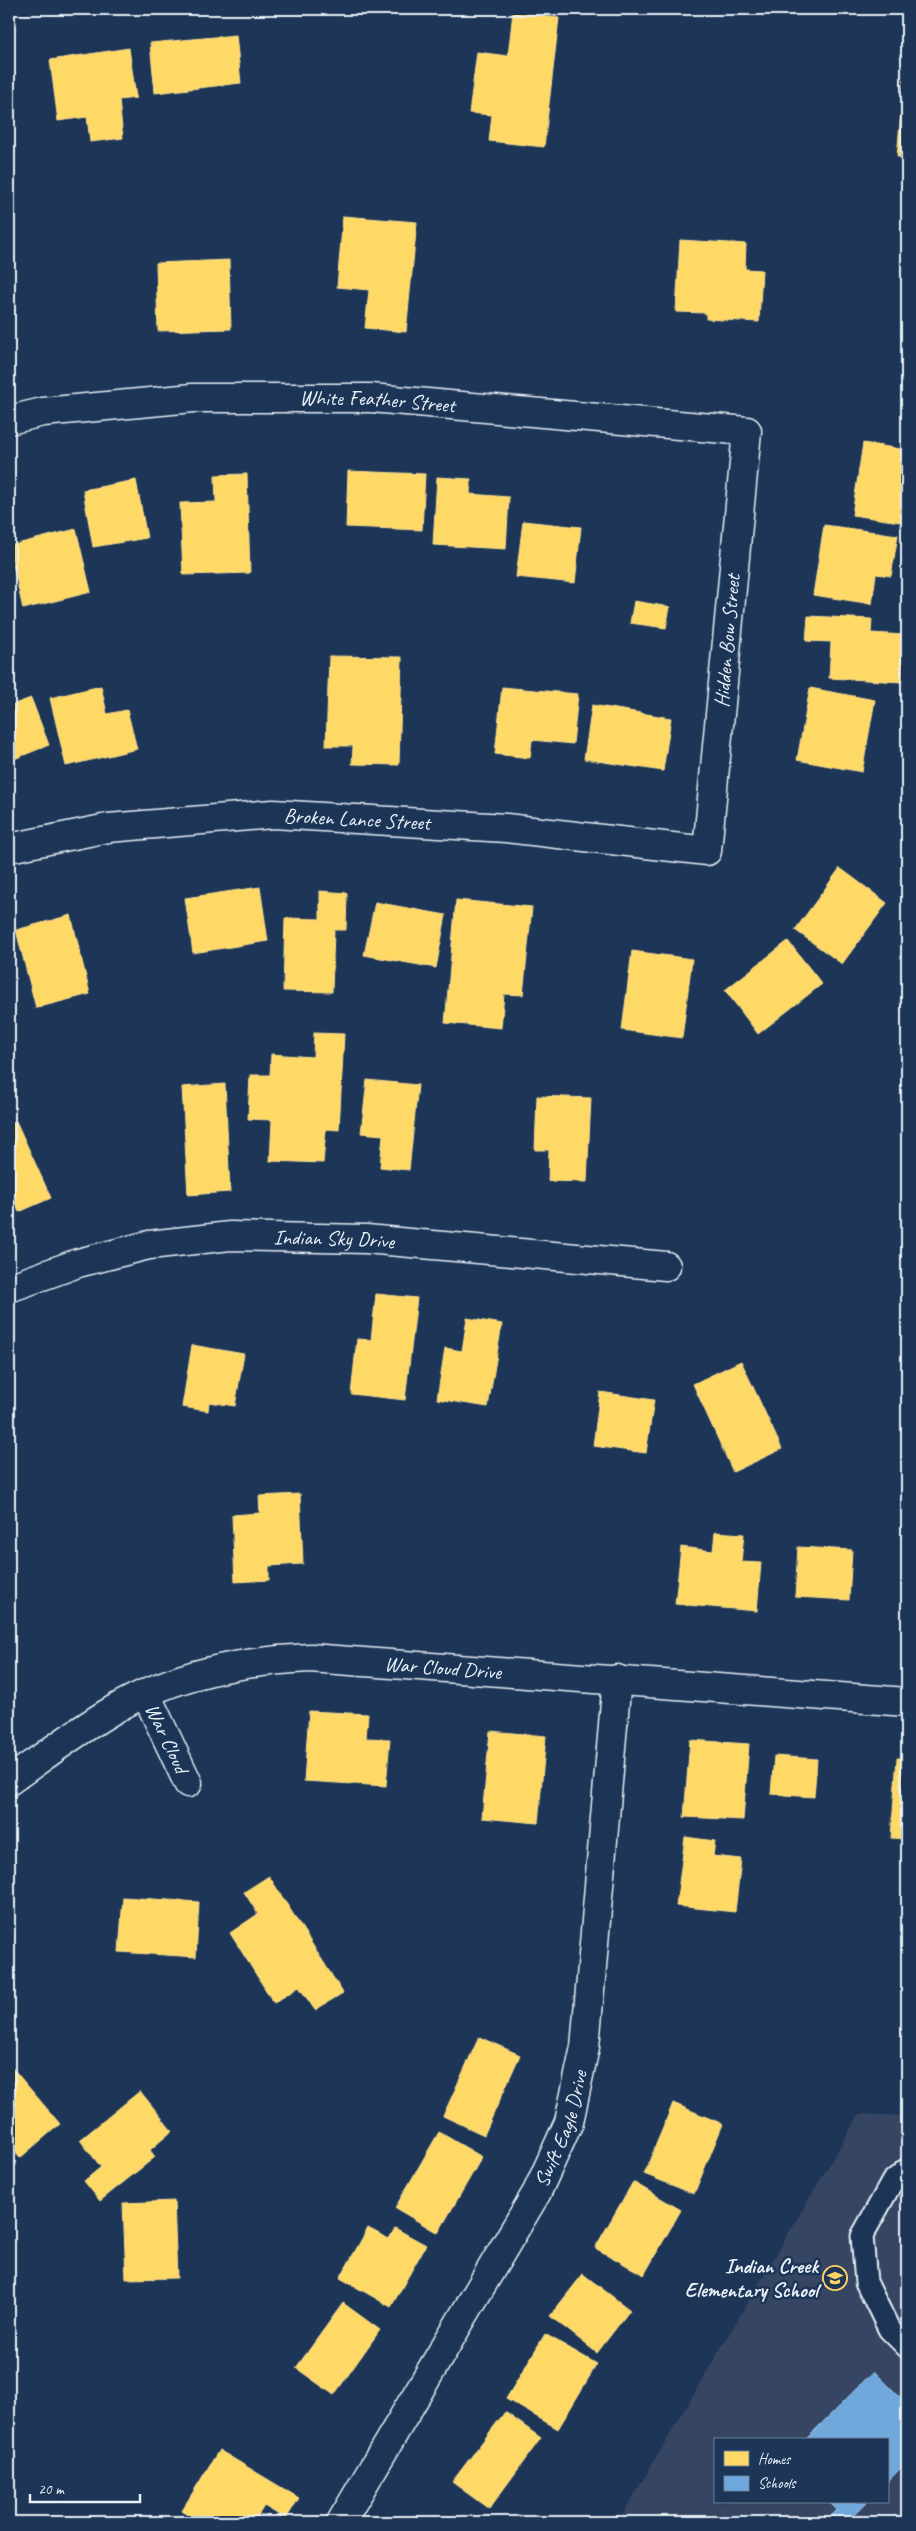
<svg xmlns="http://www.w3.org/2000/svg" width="916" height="2531" font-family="Caveat,sans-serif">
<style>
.built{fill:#354462;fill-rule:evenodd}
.homes{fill:#ffd966;stroke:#f8e092}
.schools{fill:#6fa8dc;stroke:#93bee4}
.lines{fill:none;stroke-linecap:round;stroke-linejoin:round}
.service-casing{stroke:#e8f1f8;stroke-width:25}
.minor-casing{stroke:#e8f1f8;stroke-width:31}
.service{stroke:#1d3557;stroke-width:21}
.minor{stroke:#1d3557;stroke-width:28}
.labels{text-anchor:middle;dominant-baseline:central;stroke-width:5;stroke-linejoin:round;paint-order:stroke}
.street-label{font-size:21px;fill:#e8f1f8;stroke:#1d3557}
.poi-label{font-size:21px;font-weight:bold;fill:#e8f1f8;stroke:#1d3557;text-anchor:end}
</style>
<rect width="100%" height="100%" fill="#1d3557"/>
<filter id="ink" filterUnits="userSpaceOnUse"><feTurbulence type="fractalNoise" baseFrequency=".02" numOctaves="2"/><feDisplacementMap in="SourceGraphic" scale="10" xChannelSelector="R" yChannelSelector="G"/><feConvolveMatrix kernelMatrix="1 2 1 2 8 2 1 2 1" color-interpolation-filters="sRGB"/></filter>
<g filter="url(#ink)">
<path class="built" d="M859 2114 907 2116V2522H618ZM715 2440H887V2502H715Z"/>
<g class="homes">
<polygon points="513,12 559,18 544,147 489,141 492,115 469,113 477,52 508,56"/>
<polygon points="236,35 241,83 155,93 150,43"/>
<polygon points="129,48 136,98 119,100 123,138 90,142 87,117 58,121 50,60"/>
<polygon points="905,65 907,65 907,157 897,157"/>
<polygon points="343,216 417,222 406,332 365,328 369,290 337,287"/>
<polygon points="680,240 746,244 745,269 762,270 759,322 706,319 706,313 676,312"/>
<polygon points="229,260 231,329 158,331 156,263"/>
<polygon points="863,443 907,450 907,523 852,515"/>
<polygon points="348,471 425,474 422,530 346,527"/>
<polygon points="247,474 250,573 183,575 180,503 216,502 215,475"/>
<polygon points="437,477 471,479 470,494 509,497 506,549 433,545"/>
<polygon points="136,480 147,538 93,547 83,490"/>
<polygon points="523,521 581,527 575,583 516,577"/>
<polygon points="824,525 898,535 891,576 876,574 872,604 813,595"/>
<polygon points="76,529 91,592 23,609 9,546"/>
<polygon points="634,601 670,607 666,628 630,623"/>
<polygon points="808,616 872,619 871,633 905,635 902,682 829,678 831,642 806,641"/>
<polygon points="329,656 402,657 399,765 352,764 353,746 326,746"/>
<polygon points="101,686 107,714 127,710 137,749 66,766 50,698"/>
<polygon points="502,687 578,694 573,744 532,740 530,758 495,754"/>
<polygon points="810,688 875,700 862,772 797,760"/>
<polygon points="31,698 49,745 9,761 9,706"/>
<polygon points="592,705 671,718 663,771 584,759"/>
<polygon points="840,868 887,903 842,964 795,930"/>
<polygon points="260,887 268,941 193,953 185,898"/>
<polygon points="320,891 347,893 346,930 334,930 332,992 283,991 285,918 320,919"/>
<polygon points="456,900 532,907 523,995 504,994 501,1028 445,1023"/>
<polygon points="375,902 446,915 436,968 364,955"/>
<polygon points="71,915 90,994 36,1008 16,930"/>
<polygon points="788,941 822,984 758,1034 725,990"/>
<polygon points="632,951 692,959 682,1038 622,1030"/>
<polygon points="314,1033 344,1034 339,1130 326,1129 323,1163 270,1161 272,1120 248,1119 250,1075 270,1075 271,1054 313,1057"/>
<polygon points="367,1080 418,1085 409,1170 380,1167 383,1135 361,1133"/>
<polygon points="225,1084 230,1192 188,1195 182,1087"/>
<polygon points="537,1096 591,1098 587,1182 548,1181 549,1150 535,1150"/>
<polygon points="16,1121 51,1198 19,1212 9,1189 9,1125"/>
<polygon points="376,1294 417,1298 405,1400 351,1394 357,1339 371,1340"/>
<polygon points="467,1318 502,1324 488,1407 437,1399 445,1348 462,1351"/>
<polygon points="192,1345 244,1354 235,1406 209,1402 208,1411 182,1407"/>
<polygon points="741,1361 782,1449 733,1472 693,1384"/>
<polygon points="600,1392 654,1400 646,1453 593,1446"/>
<polygon points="300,1494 303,1564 269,1566 269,1580 235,1582 232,1515 260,1513 259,1496"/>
<polygon points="715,1532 744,1534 741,1562 761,1563 757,1611 675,1604 681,1547 713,1551"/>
<polygon points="798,1547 852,1550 849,1600 795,1597"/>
<polygon points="309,1711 368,1714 366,1738 390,1739 386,1786 304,1781"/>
<polygon points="490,1731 546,1736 538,1823 482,1818"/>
<polygon points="690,1740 749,1744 743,1820 684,1817"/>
<polygon points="774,1756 817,1759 814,1797 771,1794"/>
<polygon points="897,1758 907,1758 907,1839 891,1838"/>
<polygon points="685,1837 715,1841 713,1856 741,1859 735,1912 676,1906"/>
<polygon points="269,1876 343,1993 315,2010 299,1987 274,2003 230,1933 258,1914 244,1892"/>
<polygon points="123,1897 199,1902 196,1957 119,1952"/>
<polygon points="479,2037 520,2055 484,2135 443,2116"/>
<polygon points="9,2064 60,2124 20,2158 9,2145"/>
<polygon points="140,2091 172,2131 150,2150 155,2157 100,2201 84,2181 101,2167 80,2140"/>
<polygon points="673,2103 723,2124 694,2194 644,2174"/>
<polygon points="439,2132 482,2157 438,2233 395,2208"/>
<polygon points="633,2182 681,2210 644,2275 595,2248"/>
<polygon points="174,2201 177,2278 126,2279 123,2203"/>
<polygon points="368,2228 389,2239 395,2228 426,2245 391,2307 340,2278"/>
<polygon points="583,2274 630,2310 597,2353 550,2316"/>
<polygon points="343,2303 380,2330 334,2395 296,2368"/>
<polygon points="545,2334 597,2364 558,2429 506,2399"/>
<polygon points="505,2412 541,2438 489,2509 452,2482"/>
<polygon points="219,2450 299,2498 286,2519 264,2506 254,2522 202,2522 182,2510"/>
<polygon points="146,2517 152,2522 141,2522"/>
</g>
<g class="schools">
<polygon points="874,2371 907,2404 907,2462 887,2482 887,2440 805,2440"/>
<polygon points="829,2502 867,2502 847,2522 825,2522 837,2510"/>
<polygon points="907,2515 907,2522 900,2522"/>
</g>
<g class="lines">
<defs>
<polyline id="service" points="907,2169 892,2182 862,2236 866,2282 889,2329 907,2347"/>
<g id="minor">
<path id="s1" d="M9 420 43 412 193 398H371L747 431 707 851 506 828 273 814 108 828 9 848"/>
<path id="s2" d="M9 1288 78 1263 149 1245 230 1236 366 1239 666 1266"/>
<path id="s3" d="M146 1694 188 1783"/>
<path id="s4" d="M9 1781C43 1757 77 1731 113 1710 174 1674 241 1661 310 1658L907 1702"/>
<path id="s5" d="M341 2522 537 2192 569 2122 585 2047 617 1679"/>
</g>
</defs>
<use href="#service" class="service-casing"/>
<use href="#minor" class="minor-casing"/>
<use href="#service" class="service"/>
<use href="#minor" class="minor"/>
</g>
</g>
<defs>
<symbol id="school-ring" viewBox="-11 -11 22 22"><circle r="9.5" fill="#1d3557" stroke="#ffd166" stroke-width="1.5"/><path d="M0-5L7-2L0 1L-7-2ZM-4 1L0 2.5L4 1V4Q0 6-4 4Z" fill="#ffd166"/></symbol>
</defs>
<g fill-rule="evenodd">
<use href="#school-ring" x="821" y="2264" width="28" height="28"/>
</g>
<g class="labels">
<g class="street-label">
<text stroke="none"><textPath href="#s1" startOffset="370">White Feather Street</textPath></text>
<text transform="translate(727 641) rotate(-85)">Hidden Bow Street</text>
<text transform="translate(357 819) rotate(3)">Broken Lance Street</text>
<text stroke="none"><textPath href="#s2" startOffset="332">Indian Sky Drive</textPath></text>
<text stroke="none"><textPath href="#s4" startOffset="465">War Cloud Drive</textPath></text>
<text stroke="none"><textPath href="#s3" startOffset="49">War Cloud</textPath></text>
<text stroke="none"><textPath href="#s5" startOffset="452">Swift Eagle Drive</textPath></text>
</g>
<g class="poi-label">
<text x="818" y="2266">Indian Creek<tspan x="818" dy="24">Elementary School</tspan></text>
</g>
</g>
<rect width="916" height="2531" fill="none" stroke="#1d3557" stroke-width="30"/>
<rect x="15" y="15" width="886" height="2501" fill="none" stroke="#e8f1f8" stroke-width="2" filter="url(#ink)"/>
<rect x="714" y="2438" width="175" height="65" fill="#1d3557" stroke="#6e8097"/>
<rect x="724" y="2451" width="25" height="15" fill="#ffd966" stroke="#6e8097"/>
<text x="758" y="2464" font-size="15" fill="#e8f1f8">Homes</text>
<rect x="724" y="2476" width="25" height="15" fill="#6fa8dc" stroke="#6e8097"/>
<text x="758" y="2488" font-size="15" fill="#e8f1f8">Schools</text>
<path d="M30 2494v8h110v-8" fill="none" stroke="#e8f1f8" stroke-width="2.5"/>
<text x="38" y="2494" font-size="15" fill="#e8f1f8" stroke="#1d3557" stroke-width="4" paint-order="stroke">20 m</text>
</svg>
